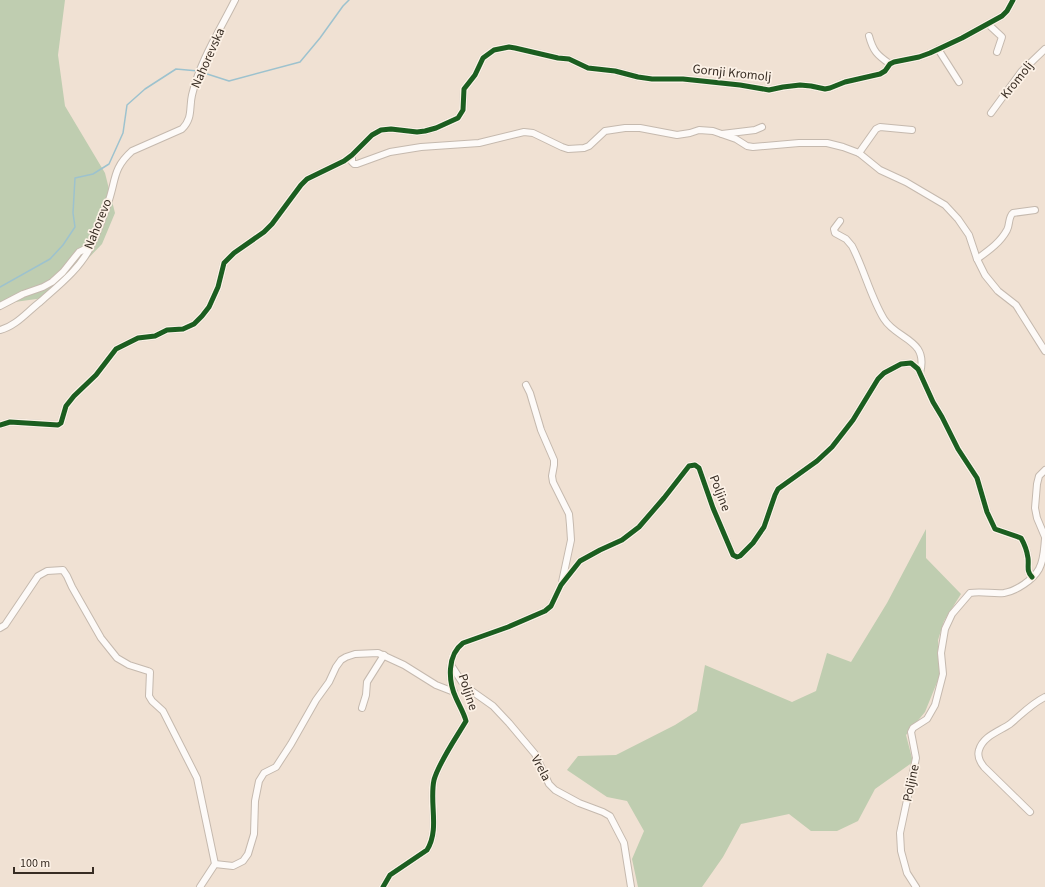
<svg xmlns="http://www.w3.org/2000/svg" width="1045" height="887" font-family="'Source Sans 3',sans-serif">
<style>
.forest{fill:#bfcdb0}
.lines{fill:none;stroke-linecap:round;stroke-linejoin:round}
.stream{stroke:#9dc2ce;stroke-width:1.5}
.minor-casing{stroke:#c5b9ae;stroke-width:8}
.minor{stroke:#fdfaf8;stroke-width:6}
.cycleway-casing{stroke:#fcf1e6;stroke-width:8}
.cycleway{stroke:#1b5e20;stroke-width:5}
.labels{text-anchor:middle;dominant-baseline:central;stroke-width:3.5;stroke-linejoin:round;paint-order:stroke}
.street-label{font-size:13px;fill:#372c23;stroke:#fcf1e6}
</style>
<rect width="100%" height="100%" fill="#f0e1d3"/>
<g class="forest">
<polygon points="0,0 65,0 58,55 65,106 105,173 115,213 102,244 51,297 0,304"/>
<polygon points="926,529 926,558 961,594 944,621 938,640 940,675 925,712 906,735 913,762 875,789 858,821 837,831 811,831 789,814 741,824 723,857 702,887 638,887 632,859 644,831 627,801 607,797 567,770 578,756 616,755 675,725 697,711 705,665 792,702 816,691 827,653 851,662 887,603"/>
</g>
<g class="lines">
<g class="stream">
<polyline points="201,72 229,81 300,62 320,38 343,6 349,0"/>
<polyline points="0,287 50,259 63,245 75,227 73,213 75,178 93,174 109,164 123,133 127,105 145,89 176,69 198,71"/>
</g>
<defs>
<g id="minor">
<polyline points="988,24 1002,37 997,52"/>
<path d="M869 36C873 51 877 55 890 64"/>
<polyline points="938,49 959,82"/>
<polyline points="991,113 1021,72 1045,49"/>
<polyline points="722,134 755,130 762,127"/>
<polyline points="859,153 876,129 880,127 912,130"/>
<polyline points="352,155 352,162 354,164 357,164 390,152 421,147 479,143 524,132 533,133 562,147 568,149 584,148 589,146 605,131 625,128 640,128 677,135 690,133 699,130 713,131 736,139 747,146 753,147 799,143 827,143 843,147 859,153 880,170 906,182 945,205 958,219 969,235 977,259 985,275 998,291 1016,305 1045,351"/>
<path d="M840 221 834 229 835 233 846 239 852 246C864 269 871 298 884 319 897 340 929 339 920 373"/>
<path d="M977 259C988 251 1000 243 1007 230 1010 225 1008 217 1013 213L1035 210"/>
<polyline points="0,306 23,294 43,287 52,282 63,272 79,252 91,246"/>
<path d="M0 330C16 326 27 312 40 302 58 286 80 269 91 246 98 231 104 216 109 200 116 179 113 168 132 151L182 129C193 118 189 108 192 95 200 61 220 30 235 0"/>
<polyline points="526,385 530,393 541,430 554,460 554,465 552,476 553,482 569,514 570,525 571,540 562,582"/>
<polyline points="0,425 10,422 58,425 61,423 66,406 74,396 96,375 116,349 138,338 155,336 167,330 183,329 194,324 202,316 209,307 218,287 224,263 234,253 264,232 272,224 301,185 307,179 344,161 352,155 372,135 381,130 391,129 417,132 425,131 436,128 458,118 463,110 464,89 475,75 483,58 494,50 509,47 515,48 558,58 569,59 588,68 615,71 638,77 652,79 683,79 740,85 769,90 783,87 800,85 811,86 825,89 830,88 845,82 880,74 885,71 890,64 894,62 919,57 930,53 962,38 1002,16 1007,11 1013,0"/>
<polyline points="1045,470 1039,476 1037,484 1035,508 1037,518 1045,537"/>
<polyline points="0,628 5,625 38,576 47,571 63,570 67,576 72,587 101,638 117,658 129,665 148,671 150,672 149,696 152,701 163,711 197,778 215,864 200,887"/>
<polyline points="451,665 462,682 469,689 493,706 509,723 535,754 549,784 555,790 579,803 603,812 610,816 624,843 631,887"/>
<polyline points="362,708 366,695 367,682 384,655"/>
<path d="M1030 812 984 767C980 762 977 756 979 750 983 736 1000 731 1010 724 1022 714 1031 704 1045 697"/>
<polyline points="215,864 233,866 243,861 248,854 254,834 255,801 259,781 264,773 276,767 291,744 316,700 329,682 336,667 341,660 346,657 355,654 378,653 404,665 436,685 454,692"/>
<path d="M383 887 390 875 427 850C440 829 429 803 434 780 439 762 456 738 466 721 464 713 459 705 456 698 448 681 447 655 463 643L508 627 545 611 551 606 561 585 580 561 600 550 622 540 639 527 664 498 689 466 695 465 699 468 713 508 733 555 737 557 740 556 753 543 764 527 775 495 778 489 817 461 832 447 853 420 878 379 884 373 901 364 911 363 918 369 933 402 942 417 958 449 977 478 987 512 995 529 1021 538C1025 545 1027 551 1028 558 1029 566 1026 571 1032 577"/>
<path d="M916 887 907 873 901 851 900 833 916 758 911 732 913 728 927 719 935 705 943 674 941 653 945 629 952 614 970 593C981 591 993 594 1004 593 1016 591 1033 580 1039 569 1044 560 1044 549 1045 539"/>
</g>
</defs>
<use href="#minor" class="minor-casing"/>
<use href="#minor" class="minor"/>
<defs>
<g id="cycleway">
<polyline points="0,425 10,422 58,425 61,423 66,406 74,396 96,375 116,349 138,338 155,336 167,330 183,329 194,324 202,316 209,307 218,287 224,263 234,253 264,232 272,224 301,185 307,179 344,161 352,155 372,135 381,130 391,129 417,132 425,131 436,128 458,118 463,110 464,89 475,75 483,58 494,50 509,47 515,48 558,58 569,59 588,68 615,71 638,77 652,79 683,79 740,85 769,90 783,87 800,85 811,86 825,89 830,88 845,82 880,74 885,71 890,64 894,62 919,57 930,53 962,38 1002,16 1007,11 1013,0"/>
<path d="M383 887 390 875 427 850C440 829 429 803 434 780 439 762 456 738 466 721 464 713 459 705 456 698 448 681 447 655 463 643L508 627 545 611 551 606 561 585 580 561 600 550 622 540 639 527 664 498 689 466 695 465 699 468 713 508 733 555 737 557 740 556 753 543 764 527 775 495 778 489 817 461 832 447 853 420 878 379 884 373 901 364 911 363 918 369 933 402 942 417 958 449 977 478 987 512 995 529 1021 538C1025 545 1027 551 1028 558 1029 566 1026 571 1032 577"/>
</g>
</defs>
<use href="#cycleway" class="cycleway-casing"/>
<use href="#cycleway" class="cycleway"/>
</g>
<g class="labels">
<g class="street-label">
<text transform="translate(208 58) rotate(-66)">Nahorevska</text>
<text transform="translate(732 73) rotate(6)">Gornji Kromolj</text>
<text transform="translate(1017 80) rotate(-51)">Kromolj</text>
<text transform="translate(98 224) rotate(-68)">Nahorevo</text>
<text transform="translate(720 493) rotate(69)">Poljine</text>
<text transform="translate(468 692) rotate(72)">Poljine</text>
<text transform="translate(541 768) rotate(62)">Vrela</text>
<text transform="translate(911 783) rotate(-78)">Poljine</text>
</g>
</g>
<path d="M14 867v6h79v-6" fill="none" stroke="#372c23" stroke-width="2"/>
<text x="20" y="867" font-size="12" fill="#372c23" stroke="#fcf1e6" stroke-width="3" paint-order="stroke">100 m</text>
</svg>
